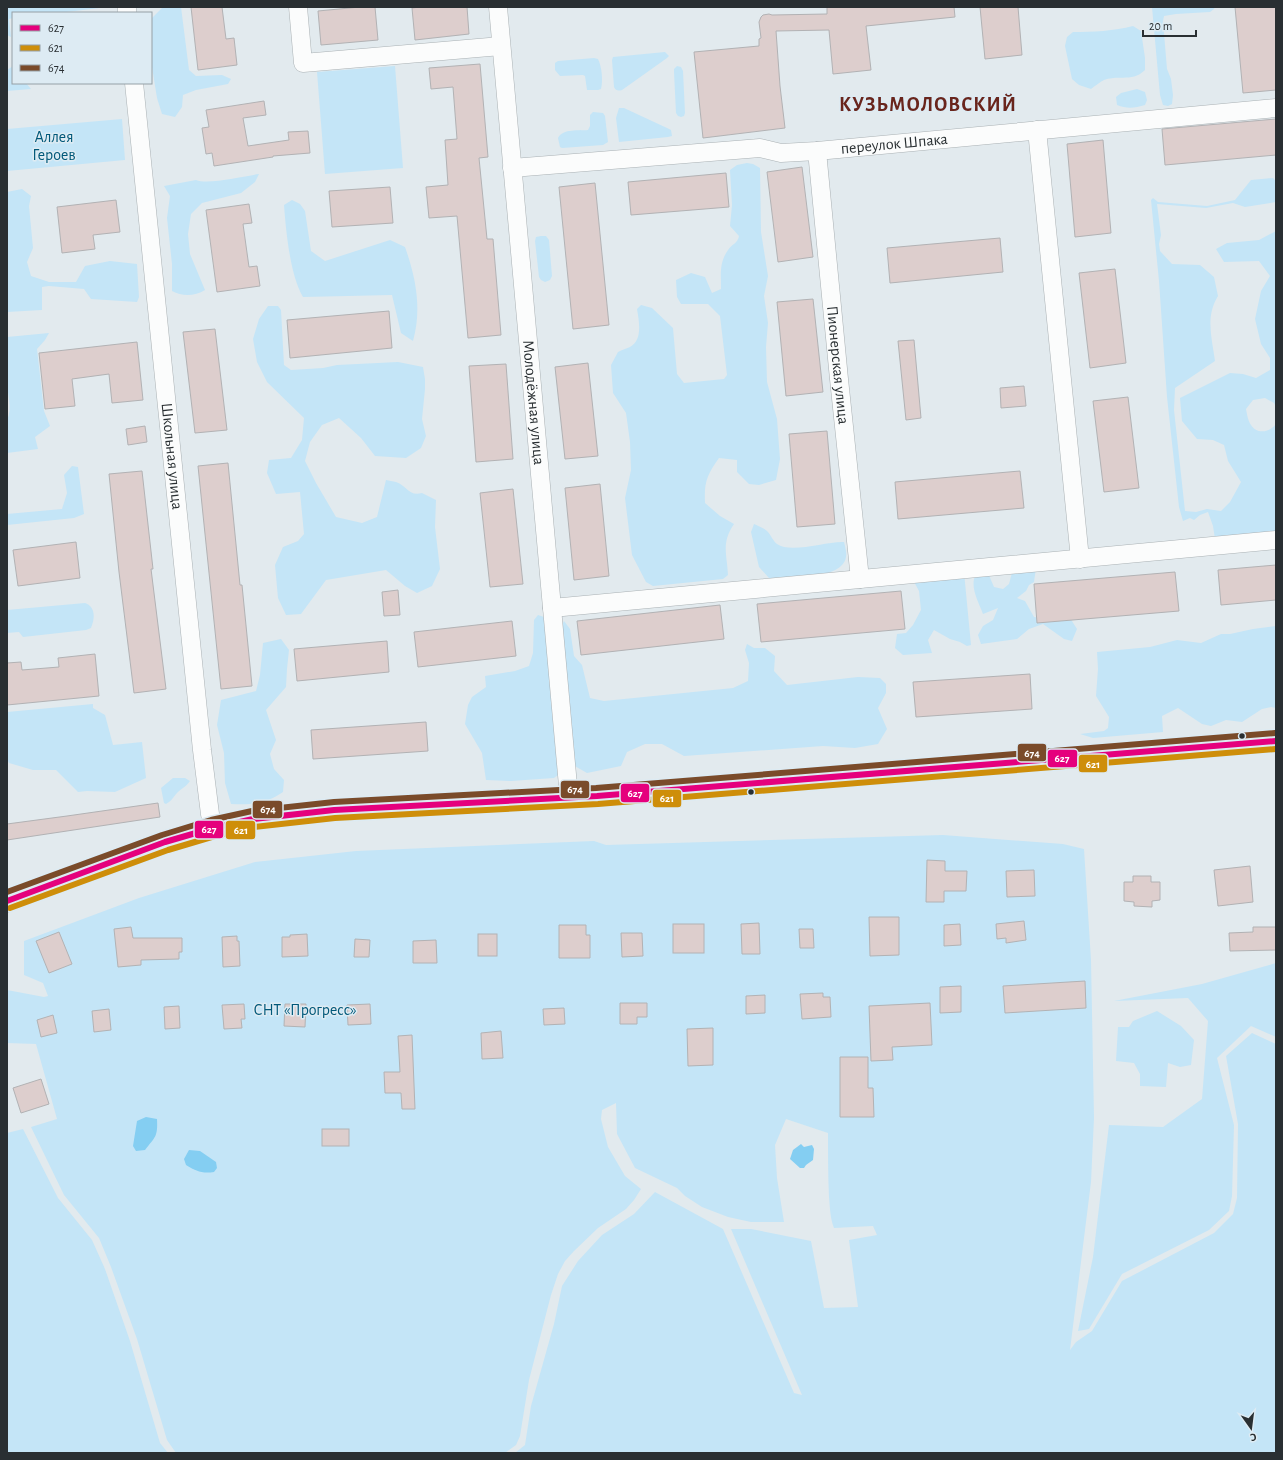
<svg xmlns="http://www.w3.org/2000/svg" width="1283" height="1460" font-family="'Alegreya Sans',sans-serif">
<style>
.green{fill:#c4e5f7}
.water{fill:#84cef2}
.building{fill:#ddcecd;stroke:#b2b2b4}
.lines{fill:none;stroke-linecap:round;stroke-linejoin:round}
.minor-casing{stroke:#aab1b4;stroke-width:19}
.secondary-casing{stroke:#aab1b4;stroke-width:23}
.minor{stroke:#fbfcfc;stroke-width:18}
.secondary{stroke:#fbfcfc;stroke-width:22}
.bus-1-casing{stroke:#ddebf3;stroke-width:9}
.bus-2-casing{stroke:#ddebf3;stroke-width:9}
.bus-3-casing{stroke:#ddebf3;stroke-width:9}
.bus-1{stroke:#e5007d;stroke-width:6}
.bus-2{stroke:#ce8e0a;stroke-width:6}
.bus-3{stroke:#7a4b2a;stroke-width:6}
.bus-dot{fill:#292f32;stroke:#ddebf3;stroke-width:1.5}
.labels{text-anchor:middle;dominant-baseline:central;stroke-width:3;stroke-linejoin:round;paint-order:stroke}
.park-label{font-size:16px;fill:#005879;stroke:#ddebf3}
.street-label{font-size:16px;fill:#292f32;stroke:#ddebf3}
.district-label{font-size:20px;font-weight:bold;letter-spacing:1px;fill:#69251c;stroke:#ddebf3}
.line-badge{stroke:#ddebf3;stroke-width:1.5}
.badge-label{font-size:11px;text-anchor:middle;font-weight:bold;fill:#fff}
</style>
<rect width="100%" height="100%" fill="#e2eaee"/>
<g class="green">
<polygon points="7,7 108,7 58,13 13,13 13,18 9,19 11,37 7,35"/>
<polygon points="163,7 181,7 189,70 196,76 222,75 231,79 228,84 196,90 183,95 182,107 175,117 162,114 157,98 151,61 152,18"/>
<polygon points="1152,7 1215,7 1214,9 1210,12 1176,14 1164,16 1163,21 1167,69 1171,79 1173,95 1172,104 1168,106 1163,105 1160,95"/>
<path d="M1133 26 1141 31 1145 58V70C1132 83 1119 74 1104 80 1100 82 1095 86 1091 89L1079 85 1072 79 1065 46 1067 37 1073 32C1093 32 1114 31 1133 26Z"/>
<path d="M665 52 669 56 667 58 622 90C618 91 616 91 614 87L612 60 613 57Z"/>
<path d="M594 58 598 59C602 67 603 81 601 89L598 90H587L585 76 583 75 560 76 555 70V63L558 61Z"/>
<polygon points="13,66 13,83 26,83 31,89 7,91 7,70"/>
<polygon points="395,66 403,168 325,174 317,72"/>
<polygon points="677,66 681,67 683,71 685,113 684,116 681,117 678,116 676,113 674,72 674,69"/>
<path d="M1137 89 1145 92 1147 100 1145 105C1135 108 1127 109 1117 105L1116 97 1121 93Z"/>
<polygon points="619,108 624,108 667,128 671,130 672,136 668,137 619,142 616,118"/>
<path d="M593 112 603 113 605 116 608 142 603 145 562 148 560 147 558 138C563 128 579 131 588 130L590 126V115Z"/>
<polygon points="122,119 125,160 7,171 7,129"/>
<path d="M747 163 753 164 760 168 761 232 768 276 764 296 768 323 766 347 767 382 777 419 780 459 776 480 759 485 749 484 737 472V460L719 458C707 475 704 482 705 503L720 516 734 524C721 543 727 554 728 575L723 579 653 586 646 582 632 555 625 498 631 470 630 442 626 413 613 393 611 365 618 352C621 350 626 349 630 347 643 340 639 321 637 309L641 305 652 308 673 328 677 374 684 383 724 379 727 375 720 316 708 304H681L677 297 676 280 691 273 705 277 712 293 721 289C721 274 719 263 728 250 732 244 738 243 739 236L730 226 732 205 730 170 737 165Z"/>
<path d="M259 174 255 182 241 193 202 203 191 214 188 234 190 254 205 290C195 296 183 297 172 291V264L167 218 170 196 164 186 196 180C208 185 245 176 259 174Z"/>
<path d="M1273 178 1276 181V202L1245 207 1233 203 1206 208 1157 204 1161 235 1159 244 1160 251 1172 264 1200 265 1214 277 1218 296C1205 317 1212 338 1215 361L1175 388 1174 410 1185 511 1196 512 1207 509 1221 511 1230 502 1241 482 1228 461 1224 445 1213 440 1197 439 1182 421 1180 398 1230 373 1243 374 1256 378 1270 370V358L1261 344 1255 319 1261 291 1270 276 1259 261 1224 262 1216 249 1227 243 1259 240 1276 231V407L1274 403 1265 398 1253 400 1246 409C1247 414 1248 421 1251 425 1257 435 1270 432 1276 424V536L1215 539 1213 526 1208 512 1200 515 1194 520 1190 518 1183 521 1179 507 1167 397 1159 281 1151 200 1153 198 1158 202 1207 206 1235 200 1251 180Z"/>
<polygon points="22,189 31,196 29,206 33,248 27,262 31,276 49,282 76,282 85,266 110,261 137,264 139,297 137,302 91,299 84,289 49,286 42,287 42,310 7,312 7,192"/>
<path d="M292 200 300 204 305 211 311 251 325 261 390 240 405 247C416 278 422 309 413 341L401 333 392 295 303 297C290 275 286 231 284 205Z"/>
<polygon points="541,236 546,236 549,240 552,276 550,280 545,282 541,280 539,277 535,241 536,237"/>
<path d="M268 306H278L281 310 284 365 291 370 323 368 337 365 398 362 423 367 425 379V389L422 419 426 436 421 448 406 458 375 456 361 438 339 418 322 425 310 442 305 461 316 483 336 517 362 523 377 517 386 480C389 481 393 481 396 482 406 485 409 497 422 493L436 500 435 527 440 569 432 586 417 593 405 586 386 570 326 580 301 614 286 615 278 598 275 565 283 547 298 541 304 534 300 492 276 494 267 473 269 460 291 458 302 440 304 418 267 382 257 362 253 339 259 319Z"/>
<path d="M49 333 45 340 37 349 44 411 50 426 35 437 38 449 7 453V420C13 408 7 394 7 382 7 367 7 352 7 337Z"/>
<polygon points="72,466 78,467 84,514 74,518 7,525 7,514 62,509 67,493 64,475"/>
<path d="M754 524C758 526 764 528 767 531 771 535 773 541 777 544 791 554 827 541 844 542 845 546 847 553 846 557 842 581 787 577 769 578L759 567 751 532Z"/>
<path d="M1036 568 1034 582 1029 585 1026 591 1017 598 1025 601 1034 617 1047 619 1070 618 1077 629 1072 641 1064 639 1043 624 1029 629 1017 639 981 644 978 635 983 626 993 620 998 608 983 614C979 603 970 588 975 576L988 573 994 587 1003 589 1009 584 1013 569Z"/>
<polygon points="964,572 971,645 967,646 960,642 950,639 934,630 928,640 932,653 903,655 895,648 897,634 906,633 913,625 921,610 919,591 912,578"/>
<path d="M85 603C96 607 95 619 91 628L86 630 23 637 19 632 7 633V610Z"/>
<polygon points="538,615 544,617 558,775 554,778 511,781 486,780 482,753 465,724 468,705 472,697 486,687 485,676 515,671 529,666 533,653 534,620"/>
<polygon points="564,621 570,629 574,656 582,665 590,698 604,701 733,688 748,681 749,663 745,650 747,644 754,648 765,648 775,656 774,671 787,685 858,677 880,678 886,684 886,693 878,708 887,729 878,744 855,748 823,746 684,756 662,744 645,744 627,752 621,766 587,773 573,765 560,630"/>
<polygon points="1276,626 1276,708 1271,707 1262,709 1242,722 1226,720 1211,726 1202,724 1178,708 1162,716 1163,732 1093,738 1080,734 1104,731 1108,728 1109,717 1096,696 1098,669 1097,652 1150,647 1177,640 1201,643 1221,634 1230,634 1253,629"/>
<path d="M281 639 289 650 287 669 286 687 266 710 276 740 270 754 274 769 284 780 283 792C265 804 253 805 231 804L225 783 224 753 217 725 221 700 256 691 260 675 263 643Z"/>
<polygon points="93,704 93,708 105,715 113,745 142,742 146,778 115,792 87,791 78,792 56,770 33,770 9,763 7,759 7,712"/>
<path d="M173 778H185L190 781C185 788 183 787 178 792 173 797 172 801 166 804L164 803 161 788Z"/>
<path d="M943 835 1063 844 1084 849 1091 960 1094 1118 1091 1182 1070 1350 1076 1342 1092 1331 1122 1281 1214 1233 1233 1214 1237 1198 1238 1124 1226 1056 1252 1033 1276 1044V1453H515L525 1445 531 1406 554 1324 562 1286 578 1261 602 1235 634 1214 655 1192 723 1229 794 1393 802 1395 731 1229H751L811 1241 824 1308 858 1307 849 1240 877 1235 873 1226 834 1228C830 1218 830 1207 829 1197 828 1176 828 1155 828 1133L786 1119 775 1145 777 1178 784 1222H751L728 1217 702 1207 685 1196 677 1188 635 1168 617 1134 616 1103 602 1110 601 1119 608 1147 625 1176 641 1189 634 1200 626 1209 598 1228 574 1251 565 1261 558 1274 551 1295 529 1380 520 1436 516 1445 505 1453H176L167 1440 137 1339 111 1267 99 1238 64 1195 31 1127 57 1119 36 1044 7 1043V990L44 997 48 996 43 983 24 975V941L139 898 255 862 356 851 594 841 606 845Z"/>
<polygon points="1276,963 1276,1037 1251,1026 1217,1058 1234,1125 1232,1196 1229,1211 1209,1230 1122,1274 1089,1329 1078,1331 1093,1257 1109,1125 1163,1127 1202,1099 1208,1021 1188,998 1114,1001 1202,984"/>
<polygon points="1157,1011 1181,1026 1194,1040 1191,1065 1180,1067 1168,1063 1166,1087 1140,1086 1140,1074 1134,1063 1116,1061 1118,1027 1129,1027 1133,1021"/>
<polygon points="23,1129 58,1198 92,1240 105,1269 130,1341 160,1443 168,1453 7,1453 7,1133"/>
</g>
<g class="water">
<path d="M146 1117 157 1119C158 1137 155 1137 145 1150L136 1151 133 1146 137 1121Z"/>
<polygon points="801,1144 804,1147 812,1145 814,1149 813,1160 806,1165 804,1168 800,1168 790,1159 793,1150"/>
<path d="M189 1150 200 1151 216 1162 217 1168 214 1172C202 1174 196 1171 186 1165L184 1159Z"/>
</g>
<g class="building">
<polygon points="191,7 222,7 226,39 234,38 237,65 198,70"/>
<polygon points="360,7 375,7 378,40 321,45 318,11"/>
<polygon points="420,7 467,7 469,34 415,40 412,8"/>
<polygon points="827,7 954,7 955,17 866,26 871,70 833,74 829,30 776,31 780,86 785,128 703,138 694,52 759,46 759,39 761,38 759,22 761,17 763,15 769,14 772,15 827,14"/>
<polygon points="980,7 1018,7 1022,55 985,59"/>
<polygon points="1235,7 1276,7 1276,90 1243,93"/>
<polygon points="480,64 488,157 479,158 487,239 493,239 501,335 468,338 457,216 429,218 426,187 448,185 445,140 457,139 453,87 431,89 429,68"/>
<polygon points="264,101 266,115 243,118 248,146 289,140 288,132 308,131 310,153 273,156 273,157 214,166 212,153 206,154 202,128 209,127 206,110"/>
<polygon points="1276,119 1276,155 1165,165 1162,129"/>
<polygon points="1103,140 1111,233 1075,237 1067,144"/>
<polygon points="802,167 813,257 778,262 767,172"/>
<polygon points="726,173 729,207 631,215 628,182"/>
<polygon points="595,183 609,325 573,329 559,187"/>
<polygon points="390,187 393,223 332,227 329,191"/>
<polygon points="116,200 120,232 93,235 95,249 62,253 57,207"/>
<polygon points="249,204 252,223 243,224 249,267 257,266 260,286 217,292 206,210"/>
<polygon points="1000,238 1003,272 890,283 887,248"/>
<polygon points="1115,269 1126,363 1090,368 1079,273"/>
<polygon points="813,299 823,392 786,396 777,302"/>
<polygon points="389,311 392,348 290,358 287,320"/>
<polygon points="215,329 227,430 195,433 183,332"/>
<polygon points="914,340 921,418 906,420 898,341"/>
<polygon points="137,342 143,400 112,403 109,374 72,379 75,406 45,409 39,353"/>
<polygon points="588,363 598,456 565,459 555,367"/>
<polygon points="506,364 513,459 476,462 469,366"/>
<polygon points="1024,386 1026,406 1001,408 1000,388"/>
<polygon points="1128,397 1139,488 1104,492 1093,401"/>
<polygon points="145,426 147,442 128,445 126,429"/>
<polygon points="827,431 835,524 797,527 789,434"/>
<polygon points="228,463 240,585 242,585 252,686 221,689 198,466"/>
<polygon points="142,471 153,569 151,569 166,689 134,693 119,572 109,474"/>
<polygon points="1020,471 1024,508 898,519 895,482"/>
<polygon points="600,484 609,576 574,580 565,488"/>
<polygon points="513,489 523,584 490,587 480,493"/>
<polygon points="76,542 80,578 18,586 13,550"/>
<polygon points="1276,565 1276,600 1221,605 1218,570"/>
<polygon points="1175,572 1179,611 1037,623 1034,584"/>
<polygon points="398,590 400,615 384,616 382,592"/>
<polygon points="901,591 905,629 761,642 757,604"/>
<polygon points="720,605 724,639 581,655 577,621"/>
<polygon points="512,621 516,656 418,667 414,632"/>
<polygon points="387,641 389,672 297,681 294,649"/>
<polygon points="95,654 99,696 7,705 7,663 21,662 22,670 59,667 58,658"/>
<polygon points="1030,674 1032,709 916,717 913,682"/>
<polygon points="426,722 428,751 313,759 311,730"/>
<polygon points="158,803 160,817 7,840 7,824 67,816"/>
<polygon points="927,860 945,861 945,871 967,871 966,891 944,891 944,902 926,902"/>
<polygon points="1250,866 1253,902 1218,906 1214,870"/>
<polygon points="1034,870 1035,896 1007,897 1006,871"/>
<polygon points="1133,876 1151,876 1151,882 1160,882 1160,900 1152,901 1152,907 1134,906 1134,902 1124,901 1124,882 1133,882"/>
<polygon points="869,917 899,917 899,955 870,956"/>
<polygon points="1024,921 1026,940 1006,943 1006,938 997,939 996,924"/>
<polygon points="759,923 760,954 742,954 741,924"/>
<rect x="673" y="924" width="31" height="29"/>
<polygon points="960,924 961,945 944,946 944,925"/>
<polygon points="559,925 586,925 586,935 590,935 590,958 559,958"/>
<polygon points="131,927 133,938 182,938 182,952 179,952 179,959 141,960 141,965 118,967 114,929"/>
<polygon points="1253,927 1276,927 1276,950 1230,951 1229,933 1253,932"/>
<polygon points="799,929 813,929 814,948 800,948"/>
<polygon points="59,932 72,964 49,973 36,941"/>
<polygon points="621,933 642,933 643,956 622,957"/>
<polygon points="307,934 308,956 282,957 282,937 290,937 290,935"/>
<rect x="478" y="934" width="19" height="22"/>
<polygon points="237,936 237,941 239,941 240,966 223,967 222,937"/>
<polygon points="355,939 370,940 369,957 354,957"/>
<polygon points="436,940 437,963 413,963 413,941"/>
<polygon points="1085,981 1086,1008 1005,1013 1003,986"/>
<polygon points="961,986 961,1012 940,1013 940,987"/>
<polygon points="823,993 823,997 830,997 831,1017 802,1019 800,994"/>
<polygon points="765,995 765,1013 746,1014 746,996"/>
<polygon points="620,1003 647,1003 647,1017 637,1017 637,1024 620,1024"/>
<polygon points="930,1003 932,1045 892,1047 893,1060 871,1061 869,1006"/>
<polygon points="244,1004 245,1019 241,1019 242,1028 224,1029 222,1005"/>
<polygon points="285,1004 306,1004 305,1027 284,1026"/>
<polygon points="370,1004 371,1024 348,1025 347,1005"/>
<polygon points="179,1006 180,1028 165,1029 164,1007"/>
<polygon points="564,1008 565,1024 544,1025 543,1009"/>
<polygon points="109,1009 111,1030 94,1032 92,1011"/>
<polygon points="53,1015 57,1033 41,1037 37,1020"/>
<polygon points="713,1028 713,1065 688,1066 687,1029"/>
<polygon points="501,1031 503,1058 482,1059 481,1033"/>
<polygon points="412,1035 415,1109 402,1109 401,1093 385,1093 384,1072 400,1072 398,1036"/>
<polygon points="840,1057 868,1057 868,1088 873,1088 874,1117 840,1117"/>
<polygon points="41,1079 49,1104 21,1113 13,1088"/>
<rect x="322" y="1129" width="27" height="17"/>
</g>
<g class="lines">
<defs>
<g id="minor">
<polyline points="127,7 127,13"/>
<polyline points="298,7 303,63 501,46"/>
<path id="s1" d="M498 7 569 797"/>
<path id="s2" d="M134 83 202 750 210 814 213 828"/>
<polyline points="1037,130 1080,559"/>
<path id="s3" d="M817 151 839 379 860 579"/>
<path id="s4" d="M512 168 760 148 781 153 817 151 1276 108"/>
<polyline points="552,608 1276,540"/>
</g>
<polyline id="secondary" points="7,901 165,842 213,828 253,819 334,810 597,796 1276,741"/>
</defs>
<use href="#minor" class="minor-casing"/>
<use href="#secondary" class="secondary-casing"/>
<use href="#minor" class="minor"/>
<use href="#secondary" class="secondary"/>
<defs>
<polyline id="bus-1" points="7,901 165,842 213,828 253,819 334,810 597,796 1276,741"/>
<polyline id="bus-2" points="10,908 168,850 215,836 254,827 335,818 598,804 1276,749"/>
<polyline id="bus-3" points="7,892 162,835 211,820 252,811 334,802 596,788 1275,733"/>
</defs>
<use href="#bus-1" class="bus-1-casing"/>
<use href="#bus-2" class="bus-2-casing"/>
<use href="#bus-3" class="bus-3-casing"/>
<use href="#bus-1" class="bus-1"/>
<use href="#bus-2" class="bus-2"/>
<use href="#bus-3" class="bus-3"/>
</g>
<g class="bus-dot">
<circle cx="1242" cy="736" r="3.5"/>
<circle cx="751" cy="792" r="3.5"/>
</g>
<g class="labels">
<g class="park-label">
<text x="54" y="137">Аллея<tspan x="54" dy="18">Героев</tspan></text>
<text x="305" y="1010">СНТ «Прогресс»</text>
</g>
<g class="street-label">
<text stroke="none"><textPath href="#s4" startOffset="384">переулок Шпака</textPath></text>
<text stroke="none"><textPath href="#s3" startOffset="215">Пионерская улица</textPath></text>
<text stroke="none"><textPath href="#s1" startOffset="397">Молодёжная улица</textPath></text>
<text stroke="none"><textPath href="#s2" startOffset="375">Школьная улица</textPath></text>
</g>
<g class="district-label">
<text x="928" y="105">КУЗЬМОЛОВСКИЙ</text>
</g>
</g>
<g class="line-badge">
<rect x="1017" y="743" width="30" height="19" rx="4" fill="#7a4b2a"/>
<rect x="1047" y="749" width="31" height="19" rx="4" fill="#e5007d"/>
<rect x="1078" y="754" width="30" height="19" rx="4" fill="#ce8e0a"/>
<rect x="560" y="780" width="30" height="19" rx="4" fill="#7a4b2a"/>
<rect x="620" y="783" width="30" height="20" rx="4" fill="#e5007d"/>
<rect x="652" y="789" width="30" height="19" rx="4" fill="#ce8e0a"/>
<rect x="252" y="800" width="31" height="19" rx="4" fill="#7a4b2a"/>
<rect x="194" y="820" width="30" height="19" rx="4" fill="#e5007d"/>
<rect x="225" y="820" width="31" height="20" rx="4" fill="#ce8e0a"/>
</g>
<g class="badge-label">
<text x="1032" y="757">674</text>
<text x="1062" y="762">627</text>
<text x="1093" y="768">621</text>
<text x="575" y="793">674</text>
<text x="635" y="797">627</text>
<text x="667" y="802">621</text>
<text x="268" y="813">674</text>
<text x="209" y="833">627</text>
<text x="241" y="834">621</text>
</g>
<rect width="1283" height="1460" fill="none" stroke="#292f32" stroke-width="16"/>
<rect x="12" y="12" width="140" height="72" fill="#ddebf3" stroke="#95a0a6"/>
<rect x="20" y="25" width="20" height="6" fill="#e5007d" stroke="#95a0a6"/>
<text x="48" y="32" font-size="12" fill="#292f32">627</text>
<rect x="20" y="45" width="20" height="6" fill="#ce8e0a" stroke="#95a0a6"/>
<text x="48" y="52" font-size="12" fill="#292f32">621</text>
<rect x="20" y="65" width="20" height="6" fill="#7a4b2a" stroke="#95a0a6"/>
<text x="48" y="72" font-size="12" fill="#292f32">674</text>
<g transform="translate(1251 1428) rotate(166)" stroke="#ddebf3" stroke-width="3" paint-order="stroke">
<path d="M0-3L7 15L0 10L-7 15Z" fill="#292f32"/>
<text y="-6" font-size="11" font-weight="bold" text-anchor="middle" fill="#292f32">С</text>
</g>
<path d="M1143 30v6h53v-6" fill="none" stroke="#292f32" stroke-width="2"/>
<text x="1149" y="30" font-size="12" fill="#292f32" stroke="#ddebf3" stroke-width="3" paint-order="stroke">20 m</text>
</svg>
